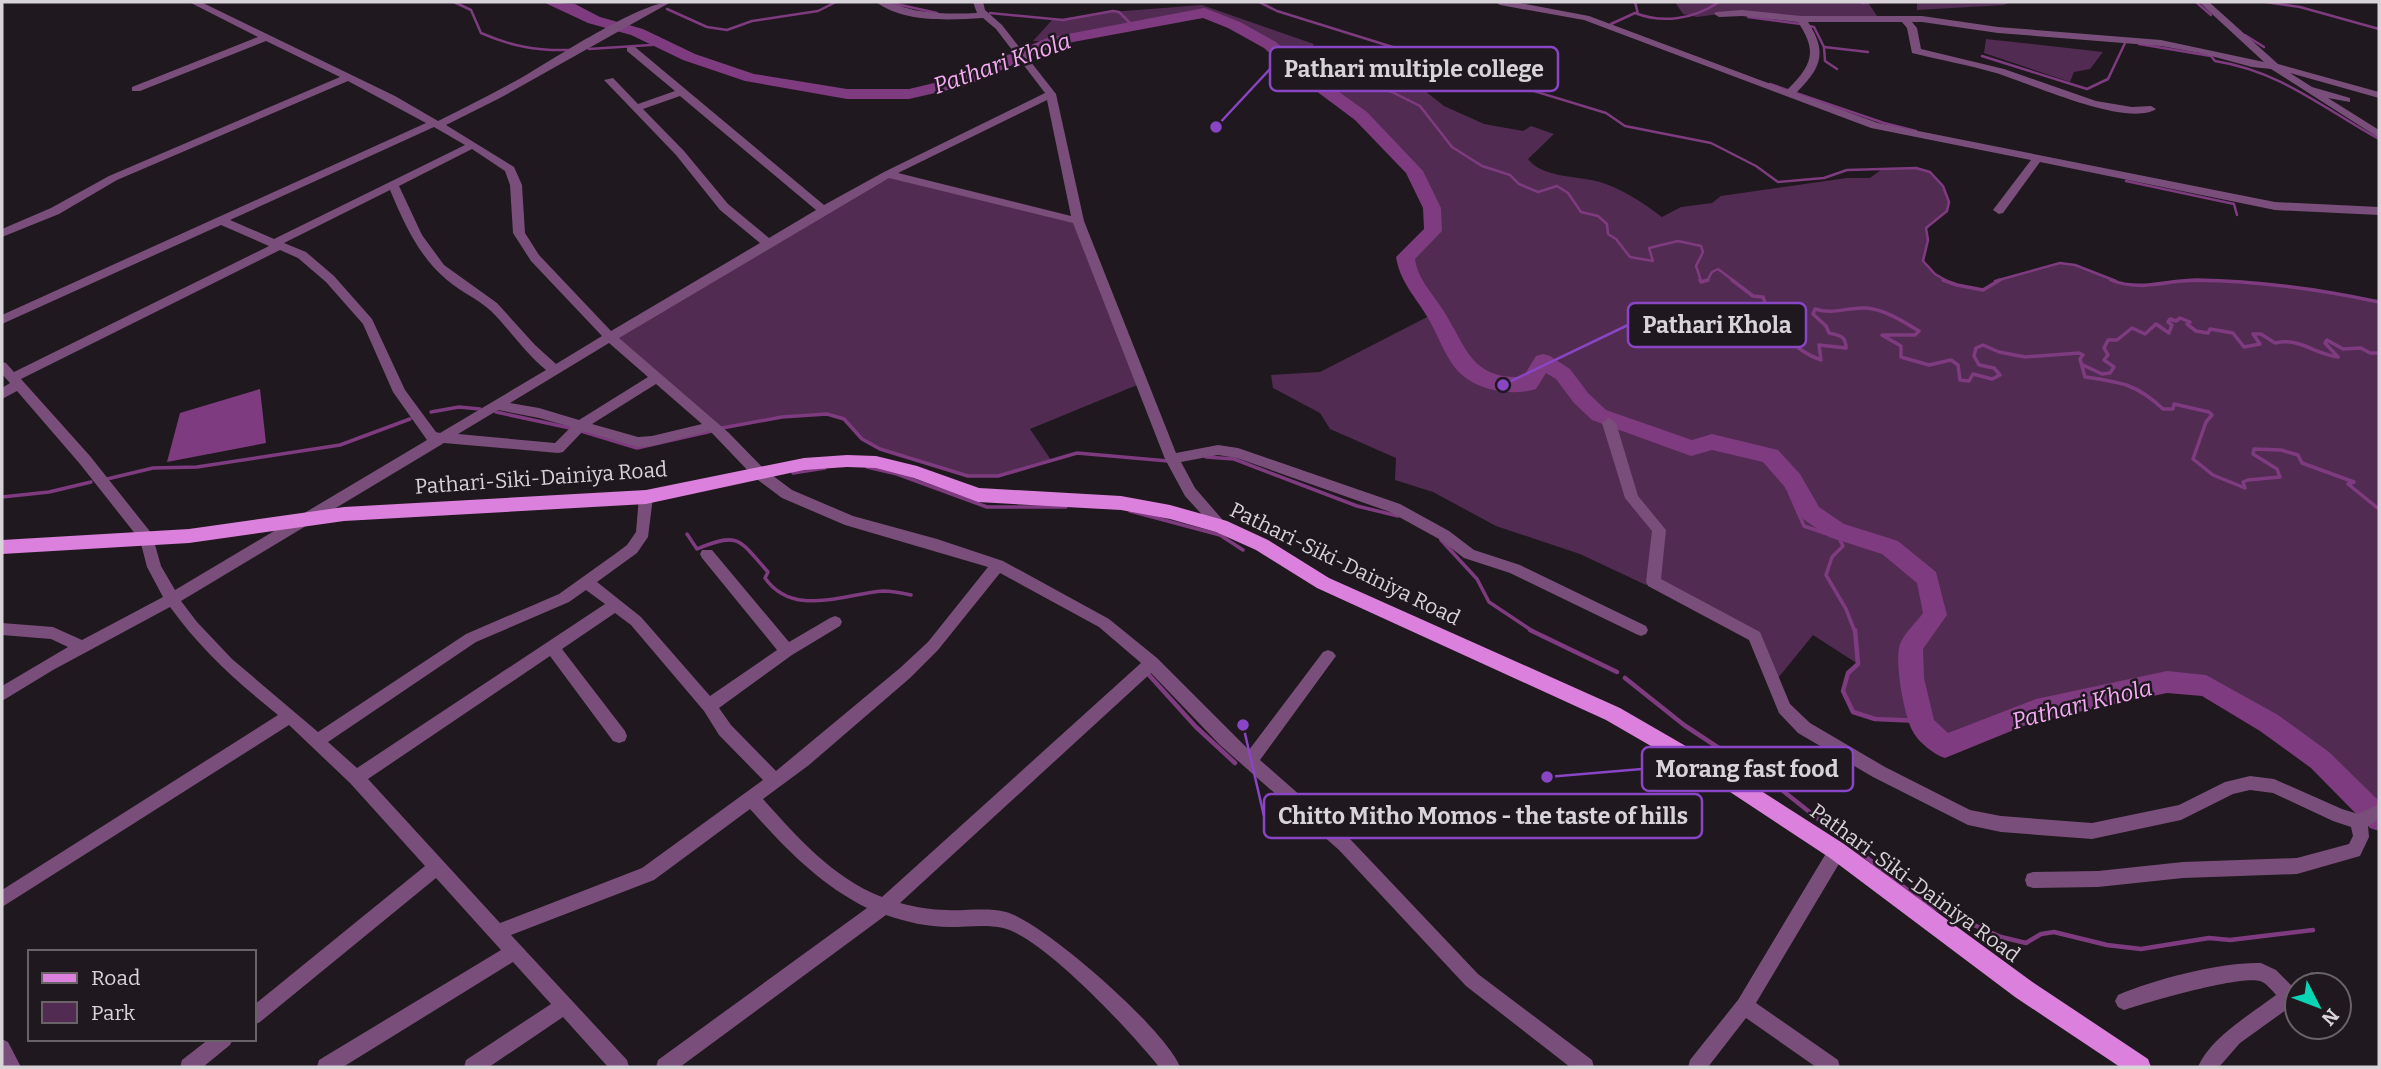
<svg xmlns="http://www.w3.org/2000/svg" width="2381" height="1069" font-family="Bitter,serif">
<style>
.green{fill:#522b53}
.water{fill:#7e3b7f}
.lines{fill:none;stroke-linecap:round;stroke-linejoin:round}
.stream-far2{stroke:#7e3b7f;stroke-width:2.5}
.stream-far1{stroke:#7e3b7f;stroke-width:3.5}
.stream{stroke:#7e3b7f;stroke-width:4.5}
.river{fill:#7e3b7f;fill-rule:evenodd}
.minor{fill:#7a4e7a;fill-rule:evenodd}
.major{fill:#db80dc;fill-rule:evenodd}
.labels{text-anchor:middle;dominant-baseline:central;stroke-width:5;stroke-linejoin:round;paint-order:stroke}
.street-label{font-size:21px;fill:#d8d3d8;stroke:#1f181e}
.water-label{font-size:23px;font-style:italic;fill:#f6abf5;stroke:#1f181e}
.leader{fill:none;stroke:#8945c3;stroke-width:2.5}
.callout-dot{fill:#8945c3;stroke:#1f181e;stroke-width:2.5}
.callout{fill:#1f181e;stroke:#8945c3;stroke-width:2.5}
.callout-label{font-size:23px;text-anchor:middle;font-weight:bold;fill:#d8d3d8}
</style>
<rect width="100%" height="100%" fill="#1f181e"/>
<g class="green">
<polygon points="1675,2 1887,2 1869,4 1879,19 1719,14 1697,17 1683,14"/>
<polygon points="1917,2 2010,2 2004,5 1917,10"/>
<path d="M1202 5 1314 44 1312 47 1363 67 1367 65 1415 83 1444 106 1484 124 1523 131 1531 126 1554 134 1528 159C1542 178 1579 176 1600 182 1623 189 1643 203 1662 217L1681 207 1712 203 1721 196 1847 178H1870L1882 169 1916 168 1930 172 1943 186 1949 202 1947 211 1926 228 1928 240 1923 261C1937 282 1959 288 1983 290L1991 283 2007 277 2060 263 2075 265 2117 282 2145 287 2194 280 2313 288 2379 302V819L2320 760 2269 723 2206 686 2167 682 2036 710 1984 729 1945 747 1923 726 1921 721C1904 719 1864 722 1853 712 1849 707 1846 697 1843 691L1848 673 1858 664 1813 635 1773 684 1755 636 1653 582 1646 585 1580 554 1496 526 1433 492 1395 480 1396 458 1330 429 1320 413 1273 388 1271 375 1320 372 1435 313 1408 275 1405 257 1433 231 1432 208 1414 171 1361 116 1294 67 1270 45 1234 25 1204 13 1053 41H1033L1052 20 1111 12Z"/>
<polygon points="1986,39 2103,52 2090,69 2074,72 2070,82 1984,53"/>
<path d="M888 174 1078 221 1142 383 1030 429 1051 460C988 487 973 478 911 458 896 453 879 450 865 442 854 436 852 422 839 417 811 407 753 423 722 428L610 337Z"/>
</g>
<polygon class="water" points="260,389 266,443 167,462 180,413"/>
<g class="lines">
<g class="stream-far2">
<path d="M454 2 471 10 481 33C511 46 536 51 569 50"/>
<polyline points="887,2 937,13"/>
<polyline points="1259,2 1277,11 1399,49 1423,51 1511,84 1606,113 1625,126 1711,143 1756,166 1778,182 1824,178 1847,170 1916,168 1930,172 1943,186 1949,202 1947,211 1926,228 1928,240 1923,261 1935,274 1947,281"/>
<polyline points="1635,2 1638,14"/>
<polyline points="2196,2 2211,15"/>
<polyline points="2265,2 2300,7 2379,29"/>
<polyline points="1862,3 1869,2"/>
<polyline points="667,9 707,27 727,30 752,21 818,11 836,2"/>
<polyline points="990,13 1063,20 1113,11 1119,12 1134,27"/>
<polyline points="1748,17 1801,24"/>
<path d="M1611 24 1635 13C1663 24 1694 19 1719 2"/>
<polyline points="1809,26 1814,27 1824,47"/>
<polyline points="2245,35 2264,47"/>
<path d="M2139 44 2211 56 2215 61C2280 71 2323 108 2379 139"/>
<polyline points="589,49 666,44"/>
<polyline points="1982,56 2087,89 2108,79 2125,43"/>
<polyline points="1294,67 1303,64 1329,70 1392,92 1420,106 1452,147 1482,166 1510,175 1519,184 1538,192 1557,186 1568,193 1581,212 1598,216 1607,224 1608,234 1616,239 1630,257 1653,261 1649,248 1678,241 1701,246 1703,252 1696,266 1701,281"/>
<polyline points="1837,69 1825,61 1824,47 1868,52"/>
<polyline points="1770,84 1884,123 1916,131"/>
<polyline points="2126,181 2234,204 2237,215"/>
<polyline points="1707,281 1712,272 1718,269 1734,281"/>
<polyline points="1995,281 2060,263 2075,265 2116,281"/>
<polyline points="2184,281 2215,281"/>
</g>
<g class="stream-far1">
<polyline points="1700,280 1701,282 1708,280"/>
<path d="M1732 280 1753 296 1763 297C1771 324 1794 351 1821 360L1819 345 1846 348C1846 336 1839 335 1829 333L1826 326 1813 314 1815 309C1834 315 1847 307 1866 308 1884 309 1904 322 1919 331L1915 335H1882L1901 346V357L1929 365 1951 360 1958 365 1960 380 1969 381 1973 374 1992 379 2000 375 1994 368 1979 365 1974 356 1976 348 1983 345 1999 352 2025 357 2079 353 2083 355 2080 359 2085 377C2120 382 2137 384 2163 409H2173L2174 404 2209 412 2212 415 2206 422 2193 459 2213 475 2245 488 2243 482 2248 480 2280 477 2277 469 2253 454 2254 449 2281 450 2298 455 2302 463 2354 482 2348 484 2379 509"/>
<polyline points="1943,280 1957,285 1983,290 2000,280"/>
<path d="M2111 280C2141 292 2166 280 2197 280 2258 281 2319 289 2379 302"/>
<path d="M2083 365 2102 374 2110 373 2114 367 2104 360 2108 355 2104 348 2108 340H2117L2132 328 2145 334 2156 324 2169 333 2172 325 2168 322 2170 319 2176 321 2180 318 2190 322 2187 324 2196 331 2208 333 2210 329 2233 333 2244 347 2260 344 2253 334H2261L2275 343C2299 337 2314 354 2338 357L2325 343 2327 340 2343 349 2361 348 2370 353H2379"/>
<polyline points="431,412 459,407 480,409"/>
<polyline points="496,412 570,428"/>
<polyline points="722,428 782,417 827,414 844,419 862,439 880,449 968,476 998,476 1077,453 1168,461"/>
<polyline points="581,431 637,448 712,431"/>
<polyline points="1206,457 1234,459 1357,506 1398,516"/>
<polyline points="867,467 897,474 987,507 1066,507"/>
<polyline points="793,473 825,468"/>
<polyline points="1788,476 1790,494 1804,526 1839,538 1843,546 1832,557 1826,575 1846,609 1855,632"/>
<polyline points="107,479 153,468 197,467 340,445 410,419"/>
<polyline points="2,497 49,492 91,482"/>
<polyline points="1130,511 1220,535 1243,550"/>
<path d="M687 534 697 549C740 531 739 540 768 572L765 578C793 618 843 594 883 591 893 591 902 593 911 595"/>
<polyline points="1441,540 1477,579 1489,602 1534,632"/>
</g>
<g class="stream">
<polyline points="1530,630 1617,672"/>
<polyline points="1855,630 1858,664 1848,673 1843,691 1853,712 1875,719 1921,721"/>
<polyline points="1148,674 1196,727 1235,763"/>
<polyline points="1625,678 1684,725 1778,787 1924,903 2001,937 2026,943 2041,934 2054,932 2107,945 2141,949 2209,938 2230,940 2313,930"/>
</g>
<path class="river" d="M543 2 575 4 600 17 643 29 695 54 754 74 847 89H909L955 78 1047 38 1204 8 1210 10 1240 22 1276 42 1300 64 1367 112 1423 171 1441 208 1442 231 1415 259C1418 280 1432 292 1443 310 1467 347 1470 379 1523 377L1536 356 1543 354 1550 356 1570 369 1588 393 1606 410 1692 440 1712 434 1778 450 1800 474 1819 507 1844 524 1898 541 1936 572 1947 615 1923 649 1924 678 1934 720 1948 733 2036 699 2167 671 2206 675 2278 715 2329 752 2379 801V831L2370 828 2311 768 2260 731 2202 696 2167 693 2036 721 1945 758C1933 754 1918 742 1912 730 1904 714 1894 661 1900 644 1904 633 1916 623 1923 613L1917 583 1882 554 1829 537 1803 519 1784 486 1763 462 1712 450 1691 456 1592 420 1574 403 1556 379 1546 373 1536 389C1510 397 1470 390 1453 365 1443 351 1437 333 1428 318 1415 296 1400 282 1396 257L1424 229 1423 208 1406 173 1355 120 1288 70 1264 48 1228 28 1203 18 1057 45 966 86 909 99H847L745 81 683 60 631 35 588 23Z"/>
<g class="minor">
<path d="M189 2H201L395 96 438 121C466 107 494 93 521 78 552 60 640 2 671 2L500 98 446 125 514 167 522 185 525 233 539 255 611 331 760 243 720 210 676 155 604 80 613 78 638 104 675 91 627 51V47H635L824 205 884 172 1045 93 996 29 983 18C950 20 904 23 876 2 892 1 905 9 920 11 939 14 958 14 977 13L973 2H983L985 10 1002 25 1056 94 1084 221 1176 453 1218 445 1238 448 1400 504 1449 531 1474 550 1520 565 1646 626 1648 630 1646 634 1641 636 1636 634 1510 573 1464 558 1439 539 1390 512 1237 458 1218 455 1181 462 1195 488 1228 526 1226 530H1216L1185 496 1165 459 1073 223 889 178 619 338 729 433 764 469 792 490 853 516 937 539 1003 561 1109 619 1157 658 1249 750 1323 652 1328 650 1333 652 1336 656 1333 660 1260 760 1351 840 1478 974 1592 1060 1594 1067H1570L1466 986 1339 850 1220 745 1151 673 900 903C915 907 931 910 947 910 966 911 988 907 1006 912 1045 923 1167 1031 1180 1067H1159C1133 1034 1043 937 1003 928 986 924 967 927 950 927 928 927 906 922 886 915L680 1067H656L658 1060 867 908C819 884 785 848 750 809L654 880 511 935 627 1060 629 1067H608L563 1017 489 1067H464L466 1060 551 1004 513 962 343 1067H317L319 1060 501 950 436 878 260 1022 254 1025V1005L425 866 350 783 289 725 2 907V890L278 715C236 681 202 651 170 607L53 670 2 701V686L68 647 51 639 2 635V623L53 627 82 640 163 597 147 567 140 540 80 464 17 391 2 399V388L10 383 2 374V362L6 363 14 372 269 246 221 225 2 324V315L426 123 348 81 117 180 59 214 2 237V229L51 208 109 176 340 77 266 41 140 91H132V87L258 37ZM680 96 816 210 769 238 728 204 684 151 643 109ZM1047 100 1071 216 898 173ZM434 127 465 145 274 239 230 220ZM472 149 505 171 510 185 513 233 531 261 602 336 556 364 535 345 497 303 444 265 422 235 399 186ZM390 190C404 223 419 257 447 280 461 292 478 299 491 311 510 330 525 353 546 370L440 433 436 432 405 390 372 319 334 276 306 252 284 243ZM280 250 298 258 326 282 363 324 393 392 427 440 175 590 161 566 152 534 90 456 21 379ZM609 343 648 377 579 420 539 408 510 403ZM656 384 702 424 652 436 638 437 592 424ZM498 410 539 418 571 427 555 443 458 434ZM583 431 638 447 652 446 710 431 754 477 782 498 845 525 988 567 928 642 900 668 776 771 731 725 719 708 792 655 840 626 842 622 840 618 835 616 830 618 789 642 712 550H702L700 554 702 558 777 650 710 696 641 617 597 582 637 553 648 537 653 497 646 492 639 497 636 532 627 545 615 554 559 594 466 634 318 732 232 659 197 622 181 601 444 443 558 453 563 452ZM1000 573 1099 627 1141 663 882 897C833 878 797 837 763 799L809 765 910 678 938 650ZM586 590 605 604 357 768 328 742 476 642 569 602ZM615 613 631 625 704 711 719 735 763 780 642 868 500 923 368 779 550 656 613 741 619 743 625 741 627 736 625 731 562 649Z"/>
<path d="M1495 2H1514L1589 16 1787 90C1812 65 1818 52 1798 22L1742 16 1719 17 1714 14 1716 12 1742 10 1801 16H1922L1998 27 2161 40 2264 62 2199 2H2209L2278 64 2379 92V98L2290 73 2312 87 2350 98V102L2328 98 2379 130V138L2271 69 2252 67 2200 53 2161 46 1998 33 1922 22H1912L1917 28 1921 49 2004 69 2096 101 2132 107 2151 106 2156 109C2128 128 2029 83 1996 73 1969 65 1940 60 1912 53L1907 28 1902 22H1808C1828 53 1821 68 1796 93L1878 123 2275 202 2379 207V215L2275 210 2040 162 2003 213 1999 214 1993 210 2031 160 1871 128 1584 20 1500 5Z"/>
<polygon points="1609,418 1616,423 1638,496 1666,530 1661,579 1760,632 1790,704 1810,723 1885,767 1970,810 2001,816 2092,823 2179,805 2225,782 2250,776 2274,779 2342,809 2358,814 2379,804 2379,819 2368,826 2369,837 2360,856 2297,874 2183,878 2098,887 2033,888 2027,886 2025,880 2027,874 2033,872 2098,871 2183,862 2297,858 2349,844 2353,836 2351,827 2333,821 2273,793 2250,790 2233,794 2181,820 2092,839 2001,832 1968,825 1873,777 1798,733 1779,713 1749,640 1648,586 1646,582 1652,531 1625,498 1602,423"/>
<polygon points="1837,843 1843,845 1845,851 1843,857 1756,1003 1838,1060 1840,1067 1816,1067 1746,1018 1708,1067 1688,1067 1690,1060 1738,1000 1831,845"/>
<path d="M2261 963 2276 970 2291 985 2298 984 2300 979 2312 972 2318 975 2321 981 2319 985H2297V1002L2240 1043 2219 1067H2198C2210 1038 2251 1014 2276 995 2272 990 2266 983 2260 981 2240 975 2147 1002 2124 1010L2118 1007 2115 1001 2118 995C2155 979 2221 962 2261 963Z"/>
<polygon points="2,1039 8,1042 21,1067 2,1067"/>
<polygon points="209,1039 233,1039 230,1045 203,1067 180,1067 182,1060"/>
</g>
<polygon class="major" points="847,455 876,456 917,466 979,488 1121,496 1170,505 1227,521 1268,540 1329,578 1620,708 1741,778 1844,844 2031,981 2148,1059 2151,1067 2120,1067 2015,997 1830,858 1727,790 1606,720 1317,588 1256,550 1216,532 1170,519 1121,510 978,502 914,478 876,468 847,467 804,470 646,504 344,521 189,543 2,554 2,540 189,529 344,507 646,490 804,458"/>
</g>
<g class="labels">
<g class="street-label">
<text transform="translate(541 478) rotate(-4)">Pathari-Siki-Dainiya Road</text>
<text transform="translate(1345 564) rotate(26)">Pathari-Siki-Dainiya Road</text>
<text transform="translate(1915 883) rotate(36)">Pathari-Siki-Dainiya Road</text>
</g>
<g class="water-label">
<text transform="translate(1002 63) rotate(-19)">Pathari Khola</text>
<text transform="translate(2082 704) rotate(-14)">Pathari Khola</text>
</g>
</g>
<path class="leader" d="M1216 127L1270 69M1503 385L1628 325M1547 777L1642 769M1243 725L1264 816"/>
<g class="callout-dot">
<circle cx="1216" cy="127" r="7"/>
<circle cx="1503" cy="385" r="7"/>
<circle cx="1547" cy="777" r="7"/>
<circle cx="1243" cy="725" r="7"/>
</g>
<g class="callout">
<rect x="1270" y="47" width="288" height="44" rx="7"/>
<rect x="1628" y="303" width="178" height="44" rx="7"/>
<rect x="1642" y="747" width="211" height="44" rx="7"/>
<rect x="1264" y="794" width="438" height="44" rx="7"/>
</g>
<g class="callout-label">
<text x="1414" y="77">Pathari multiple college</text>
<text x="1717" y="333">Pathari Khola</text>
<text x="1747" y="777">Morang fast food</text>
<text x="1483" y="824">Chitto Mitho Momos - the taste of hills</text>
</g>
<rect width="2381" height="1069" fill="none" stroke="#d8d3d8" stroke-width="7"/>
<rect x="28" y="950" width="228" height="91" fill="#1f181e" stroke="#696368" stroke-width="2"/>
<rect x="42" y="973" width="35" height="10" fill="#db80dc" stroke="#696368" stroke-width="2"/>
<text x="91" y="985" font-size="21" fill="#d8d3d8">Road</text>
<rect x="42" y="1002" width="35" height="21" fill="#522b53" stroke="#696368" stroke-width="2"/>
<text x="91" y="1020" font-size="21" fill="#d8d3d8">Park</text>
<g transform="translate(2318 1006) rotate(132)"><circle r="33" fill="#1f181e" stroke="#696368" stroke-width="2"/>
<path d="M0-5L12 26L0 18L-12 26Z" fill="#09d5b5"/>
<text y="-10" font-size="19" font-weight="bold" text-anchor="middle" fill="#d8d3d8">N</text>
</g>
</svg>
